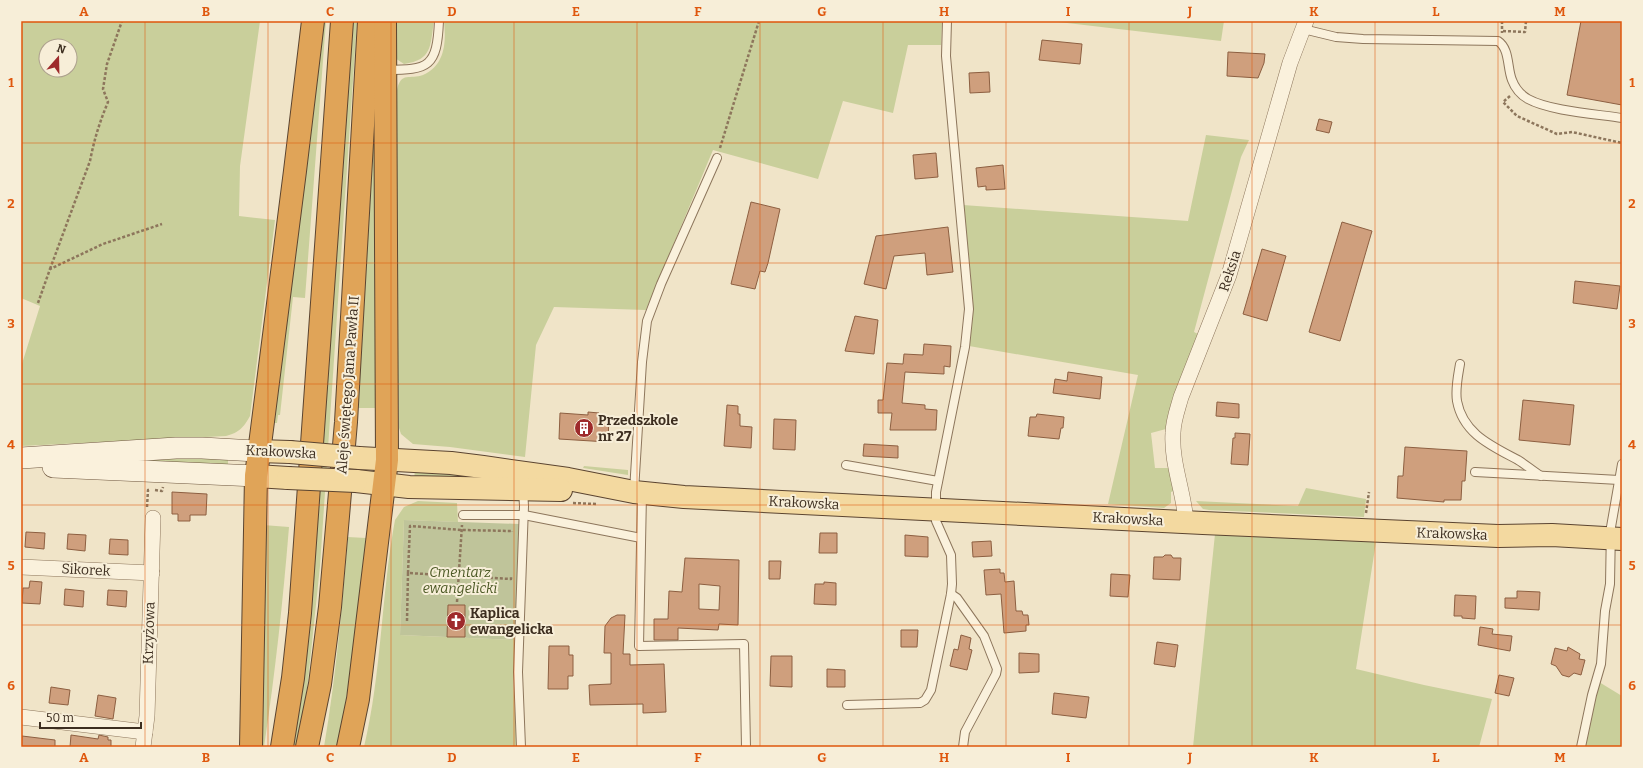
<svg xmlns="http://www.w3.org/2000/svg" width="1643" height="768" font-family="Bitter,serif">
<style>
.green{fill:#c9cf9b;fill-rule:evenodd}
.cemetery{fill:#bfc49a}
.building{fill:#cf9f7d;stroke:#8d5f41;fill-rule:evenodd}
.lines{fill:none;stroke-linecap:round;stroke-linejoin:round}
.service-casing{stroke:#8d765c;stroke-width:10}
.minor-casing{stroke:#8d765c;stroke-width:16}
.secondary-casing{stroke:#6f573f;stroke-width:22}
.primary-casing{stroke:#5b4430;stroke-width:24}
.motorway-casing{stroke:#5b4430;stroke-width:24}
.path{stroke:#8d765c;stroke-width:2.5;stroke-dasharray:3 2;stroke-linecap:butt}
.service{stroke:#faf1dc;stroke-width:8}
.minor{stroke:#faf1dc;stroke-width:15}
.secondary{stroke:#faf1dc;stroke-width:21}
.primary{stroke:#f3d9a0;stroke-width:22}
.motorway{stroke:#e0a458;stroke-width:22}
.primary-bridge-casing{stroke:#5b4430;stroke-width:24;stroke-linecap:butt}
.primary-bridge{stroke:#f3d9a0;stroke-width:22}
.grid{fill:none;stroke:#df570d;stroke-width:1;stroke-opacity:0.55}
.labels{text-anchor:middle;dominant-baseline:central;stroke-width:4;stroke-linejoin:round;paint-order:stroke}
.street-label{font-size:14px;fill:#3d2e20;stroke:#f7eed8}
.poi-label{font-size:14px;font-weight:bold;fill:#3d2e20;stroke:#f7eed8;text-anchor:start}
.park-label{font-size:14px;font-style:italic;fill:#4d5a26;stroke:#f7eed8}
.neatline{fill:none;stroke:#df570d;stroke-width:1.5}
.grid-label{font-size:13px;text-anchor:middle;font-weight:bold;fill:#df570d}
</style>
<rect width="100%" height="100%" fill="#f0e4c8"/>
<g class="green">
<path d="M21 21H260L240 166 239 216 275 220 250 416C243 428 240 432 226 436L21 446V367L40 306 21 298ZM46 46H70V70H46Z"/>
<polygon points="323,21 326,21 305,298 293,297 280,415 278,415 277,423 271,423"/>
<polygon points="351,21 357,21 320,566 308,681 298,747 291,747"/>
<path d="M392 21H434C430 45 433 60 404 64L395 58Z"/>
<path d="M444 21H942L941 45H908L893 113 843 101 818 179 713 150 646 310 554 307 536 345 525 457 450 447 413 444 401 434 399 428 397 331V90C401 71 410 80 423 75 446 65 446 41 444 21Z"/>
<polygon points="1050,21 1224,21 1221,41"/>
<polygon points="377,87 380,429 375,429 375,408 357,408 364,268"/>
<path d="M1206 135 1249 140 1241 157 1194 332 1200 335 1171 410 1166 429 1151 433 1155 468H1169L1174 491 1171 492V503L1164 508 1108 504 1138 375 969 346C976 299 968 252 963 205L1188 221Z"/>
<polygon points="228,455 228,465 130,461"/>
<polygon points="584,466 628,470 628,475 583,468"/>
<polygon points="415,470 443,471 510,481 414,480"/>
<polygon points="1306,488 1366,499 1364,517 1209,510 1203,509 1196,501 1298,506"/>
<path d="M418 501 457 503 458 522 404 520 400 635 515 640 513 681 517 747H364C382 672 381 595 395 520L404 507Z"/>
<path d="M263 525 289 527C283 601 275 674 264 747H258Z"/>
<polygon points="1215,534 1376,542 1356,669 1424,685 1492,699 1479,747 1193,747"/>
<path d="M348 537 366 538C358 608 351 678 338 747H324C336 677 342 607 348 537Z"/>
<polygon points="1599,682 1622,696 1622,747 1584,747 1595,697"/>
</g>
<polygon class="cemetery" points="404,520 519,524 515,640 400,635"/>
<g class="building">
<polygon points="1581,21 1622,21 1622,105 1567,95"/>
<polygon points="1042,40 1082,44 1080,64 1039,60"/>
<polygon points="1228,52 1265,54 1264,63 1258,78 1227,76"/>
<polygon points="989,72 990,92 970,93 969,73"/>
<polygon points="1319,119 1332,122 1329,133 1316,130"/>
<polygon points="936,153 938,177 915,179 913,155"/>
<polygon points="1003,165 1005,189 986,190 986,186 978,187 976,168"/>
<polygon points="751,202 780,209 768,263 765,272 760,271 755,289 731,284"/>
<polygon points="1342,222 1372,231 1340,341 1309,332"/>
<polygon points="948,227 953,272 927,275 925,253 894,256 886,289 864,284 876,236"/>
<polygon points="1262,249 1286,256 1267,321 1243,314"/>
<polygon points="1575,281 1620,286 1617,309 1573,303"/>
<polygon points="855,316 878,320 874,354 845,351"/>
<polygon points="924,344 951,346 950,367 944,366 944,374 905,372 902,403 925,405 925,409 937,410 936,430 890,430 892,413 878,413 878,400 883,400 887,363 903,364 904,354 923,355"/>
<polygon points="1068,372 1102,377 1100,399 1053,393 1055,379 1067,381"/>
<polygon points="1523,400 1574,405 1570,445 1519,440"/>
<polygon points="1217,402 1239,404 1239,418 1216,416"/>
<polygon points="727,405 738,406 738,414 740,414 740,426 752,427 751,448 724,446"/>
<polygon points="588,412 599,413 599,415 609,416 608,442 559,439 560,413 588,415"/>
<polygon points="1037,414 1064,417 1063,428 1061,428 1059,439 1028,436 1030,417 1036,417"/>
<polygon points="774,419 796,420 795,450 773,449"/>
<polygon points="1235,433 1250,434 1248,465 1231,464 1233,438 1235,438"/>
<polygon points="864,444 898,446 898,458 863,456"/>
<polygon points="1405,447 1467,451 1465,481 1462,481 1461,500 1444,500 1444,502 1397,498 1398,476 1403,476"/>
<polygon points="172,492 207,494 206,515 190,515 190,521 178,521 178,514 172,514"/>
<polygon points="26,532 45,533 44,549 25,547"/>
<polygon points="820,533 837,533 837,553 819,553"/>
<polygon points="68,534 86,535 85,551 67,549"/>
<polygon points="905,535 928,537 928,557 905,556"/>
<polygon points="110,539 128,540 128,555 109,554"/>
<polygon points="991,541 992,556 973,557 972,542"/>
<polygon points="1165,555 1171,555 1173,558 1181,558 1180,580 1153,579 1154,557 1163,557"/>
<path d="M685 558 739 560 738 625 719 624 718 630 678 628V640H654V619H668L669 591 682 592ZM699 584 720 586 719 610 699 609Z"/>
<polygon points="769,561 781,561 780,579 769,579"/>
<polygon points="1000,569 1000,573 1004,573 1005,582 1014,581 1016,611 1022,611 1023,615 1028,615 1029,625 1026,625 1026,631 1004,633 1001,594 986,595 984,570"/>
<polygon points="1111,574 1130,575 1128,597 1110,596"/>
<polygon points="30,581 42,582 40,604 22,603 23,588 29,588"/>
<polygon points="824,582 836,583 836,605 814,604 815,584 824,584"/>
<polygon points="65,589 84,591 83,607 64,605"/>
<polygon points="108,590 127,591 126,607 107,605"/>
<polygon points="1517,591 1540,592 1539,610 1505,608 1505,598 1517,598"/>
<polygon points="1455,595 1476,596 1475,619 1462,618 1462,616 1454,616"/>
<polygon points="448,605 465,605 465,637 447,637"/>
<polygon points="617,615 625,615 623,654 630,654 630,665 664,664 666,712 643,713 643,704 590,705 589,685 611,684 611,653 604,653 605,626 611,618"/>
<polygon points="1480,627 1493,629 1492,634 1512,636 1510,651 1478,645"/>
<polygon points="901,630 918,630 917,647 901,647"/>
<polygon points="961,635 971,638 969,649 972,650 967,670 950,666 954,649 958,650"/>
<polygon points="1157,642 1178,645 1175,667 1154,664"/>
<polygon points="549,646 569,646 569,655 573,655 573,676 568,676 568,689 548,689"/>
<polygon points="1568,647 1580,654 1579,659 1585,660 1581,675 1574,673 1569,677 1562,675 1556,666 1551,664 1555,648 1567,651"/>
<polygon points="1019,653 1039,654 1039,672 1019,673"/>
<polygon points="771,656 792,656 792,687 770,686"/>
<polygon points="827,669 845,670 845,687 827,687"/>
<polygon points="1499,675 1514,678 1509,696 1495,693"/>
<polygon points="51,687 70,690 68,705 49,703"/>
<polygon points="1054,693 1089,697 1086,718 1052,714"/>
<polygon points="98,695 116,698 113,719 95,716"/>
<polygon points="71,735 98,739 99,735 108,737 108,740 111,740 111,747 70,747"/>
<polygon points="22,736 55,740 55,747 21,747"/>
</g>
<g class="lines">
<defs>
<g id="service">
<path d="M1303 29 1336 37 1363 39 1498 41C1510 49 1507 68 1512 80 1515 88 1521 95 1528 99 1550 111 1596 114 1622 118"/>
<path d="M386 70C429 70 437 67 439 21"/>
<path d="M1460 364C1458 376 1455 389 1457 401 1463 434 1492 446 1518 460 1526 465 1533 471 1541 476"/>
<polyline points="846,465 938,481"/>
<polyline points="1475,472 1619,480"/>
<polyline points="634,491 642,362 647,321 661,284 717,158"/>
<polyline points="642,494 639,646 744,644 746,747"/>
<polyline points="463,515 524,515 641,538"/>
<polyline points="951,594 957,598 984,636 997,669 996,674 965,732 963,747"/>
<polyline points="847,705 920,703 925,700 931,690 951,594 952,584 951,555 936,521 936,492 965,347 969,309 946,56 947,21"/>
<polyline points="521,747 518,672 524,506 523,490"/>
<polyline points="1581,747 1592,695 1601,664 1605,611 1610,584 1611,527 1622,464"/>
</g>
<g id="minor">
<path d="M1186 522C1184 492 1171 463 1173 433 1173 421 1178 408 1181 397L1229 275 1290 63 1306 21"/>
<polyline points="21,567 152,573"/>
<polyline points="21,717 145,732"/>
<polyline points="143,747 147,716 153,518"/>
</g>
<g id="secondary">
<polyline points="21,458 176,448 202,448 258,451"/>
<polyline points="53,467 256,476"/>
</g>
<g id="primary">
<polyline points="258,451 290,452"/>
<polyline points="359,458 451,463 483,467 568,479 634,492 684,497 1203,523 1498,536 1552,535 1622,539"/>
<polyline points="256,476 288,478"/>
<polyline points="356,481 409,487 561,490"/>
</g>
<g id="motorway">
<polyline points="251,747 256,476 295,171 313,21"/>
<polyline points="282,747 293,678 300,613 342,21"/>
<polyline points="307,747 320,684 330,607 338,516 346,422 369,21"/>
<polyline points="348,747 358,699 387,460 385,21"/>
</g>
</defs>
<use href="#service" class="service-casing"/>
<use href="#minor" class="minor-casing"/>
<use href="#secondary" class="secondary-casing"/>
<use href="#primary" class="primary-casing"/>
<use href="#motorway" class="motorway-casing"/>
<g class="path">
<polyline points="1502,21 1502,33"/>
<polyline points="1503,31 1525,32 1526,21"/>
<polyline points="1510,96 1503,102 1517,116 1557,134 1572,132 1622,143"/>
<polyline points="720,148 759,21"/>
<path d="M50 269 90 161C94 140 100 121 108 102L103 89 107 64 122 21"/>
<polyline points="38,303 50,269 103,244 162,224"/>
<polyline points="155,490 162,491 163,487"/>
<polyline points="573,503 596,504"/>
<polyline points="147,507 148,490 150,490"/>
<polyline points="1366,513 1369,492"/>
<polyline points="408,573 410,526 462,530 512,531 512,532"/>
<polyline points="457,602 462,525"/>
<polyline points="407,621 408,573 511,579 511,577"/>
</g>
<use href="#service" class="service"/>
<use href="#minor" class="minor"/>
<use href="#secondary" class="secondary"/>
<use href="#primary" class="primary"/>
<use href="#motorway" class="motorway"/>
<defs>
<g id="primary-bridge">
<polyline points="290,452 359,458"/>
<polyline points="288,478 356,481"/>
</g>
</defs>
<use href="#primary-bridge" class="primary-bridge-casing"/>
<use href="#primary-bridge" class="primary-bridge"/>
</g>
<path class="grid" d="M145 21V747M268 21V747M391 21V747M514 21V747M637 21V747M760 21V747M883 21V747M1006 21V747M1129 21V747M1252 21V747M1375 21V747M1498 21V747M21 143H1622M21 263H1622M21 384H1622M21 505H1622M21 625H1622"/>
<defs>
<symbol id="building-disc" viewBox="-11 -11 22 22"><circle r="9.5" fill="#9e2a2b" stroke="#f7eed8"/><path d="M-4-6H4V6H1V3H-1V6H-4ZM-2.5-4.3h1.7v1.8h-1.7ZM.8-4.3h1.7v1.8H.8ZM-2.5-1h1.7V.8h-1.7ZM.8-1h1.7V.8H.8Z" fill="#fff"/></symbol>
<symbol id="church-disc" viewBox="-11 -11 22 22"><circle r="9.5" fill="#9e2a2b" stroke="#f7eed8"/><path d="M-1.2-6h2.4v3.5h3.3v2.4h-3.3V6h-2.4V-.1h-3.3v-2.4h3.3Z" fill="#fff"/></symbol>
</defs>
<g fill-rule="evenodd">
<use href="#building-disc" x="573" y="417" width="22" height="22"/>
<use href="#church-disc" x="445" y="610" width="22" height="22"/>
</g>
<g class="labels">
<g class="street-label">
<text transform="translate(1230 271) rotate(-72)">Reksia</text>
<text transform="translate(348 385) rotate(-86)">Aleje świętego Jana Pawła II</text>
<text transform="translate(281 452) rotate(3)">Krakowska</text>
<text transform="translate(804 503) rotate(3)">Krakowska</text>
<text transform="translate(1128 519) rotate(3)">Krakowska</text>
<text transform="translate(1452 534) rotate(2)">Krakowska</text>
<text transform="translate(86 570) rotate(3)">Sikorek</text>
<text transform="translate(149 633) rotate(-88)">Krzyżowa</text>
</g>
<g class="poi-label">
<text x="598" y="420">Przedszkole<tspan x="598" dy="16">nr 27</tspan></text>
<text x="470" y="613">Kaplica<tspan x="470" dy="16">ewangelicka</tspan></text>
</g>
<g class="park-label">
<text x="460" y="572">Cmentarz<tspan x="460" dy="16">ewangelicki</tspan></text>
</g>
</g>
<rect width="1643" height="768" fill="none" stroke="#f7eed8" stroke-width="44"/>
<g transform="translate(58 58) rotate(20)"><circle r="19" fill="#f7eed8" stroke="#ada18e"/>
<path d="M0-3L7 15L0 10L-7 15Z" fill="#9e2a2b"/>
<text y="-6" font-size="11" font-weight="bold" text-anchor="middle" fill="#3d2e20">N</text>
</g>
<path d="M40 722v6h101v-6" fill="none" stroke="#3d2e20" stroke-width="2"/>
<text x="46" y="722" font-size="12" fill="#3d2e20" stroke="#f7eed8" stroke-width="3" paint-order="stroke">50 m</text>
<rect x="22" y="22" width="1599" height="724" class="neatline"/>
<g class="grid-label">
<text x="84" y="16">A</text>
<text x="206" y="16">B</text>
<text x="330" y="16">C</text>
<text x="452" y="16">D</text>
<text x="576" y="16">E</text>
<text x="698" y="16">F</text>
<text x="822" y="16">G</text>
<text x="944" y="16">H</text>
<text x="1068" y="16">I</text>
<text x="1190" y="16">J</text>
<text x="1314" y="16">K</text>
<text x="1436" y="16">L</text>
<text x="1560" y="16">M</text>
<text x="11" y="87">1</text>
<text x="1632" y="87">1</text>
<text x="11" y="208">2</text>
<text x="1632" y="208">2</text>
<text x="11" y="328">3</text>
<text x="1632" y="328">3</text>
<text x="11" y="449">4</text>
<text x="1632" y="449">4</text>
<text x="11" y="570">5</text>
<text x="1632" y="570">5</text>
<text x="11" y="690">6</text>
<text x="1632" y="690">6</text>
<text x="84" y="762">A</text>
<text x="206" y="762">B</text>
<text x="330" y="762">C</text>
<text x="452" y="762">D</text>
<text x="576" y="762">E</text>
<text x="698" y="762">F</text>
<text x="822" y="762">G</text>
<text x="944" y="762">H</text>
<text x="1068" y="762">I</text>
<text x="1190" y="762">J</text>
<text x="1314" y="762">K</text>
<text x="1436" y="762">L</text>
<text x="1560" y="762">M</text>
</g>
</svg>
